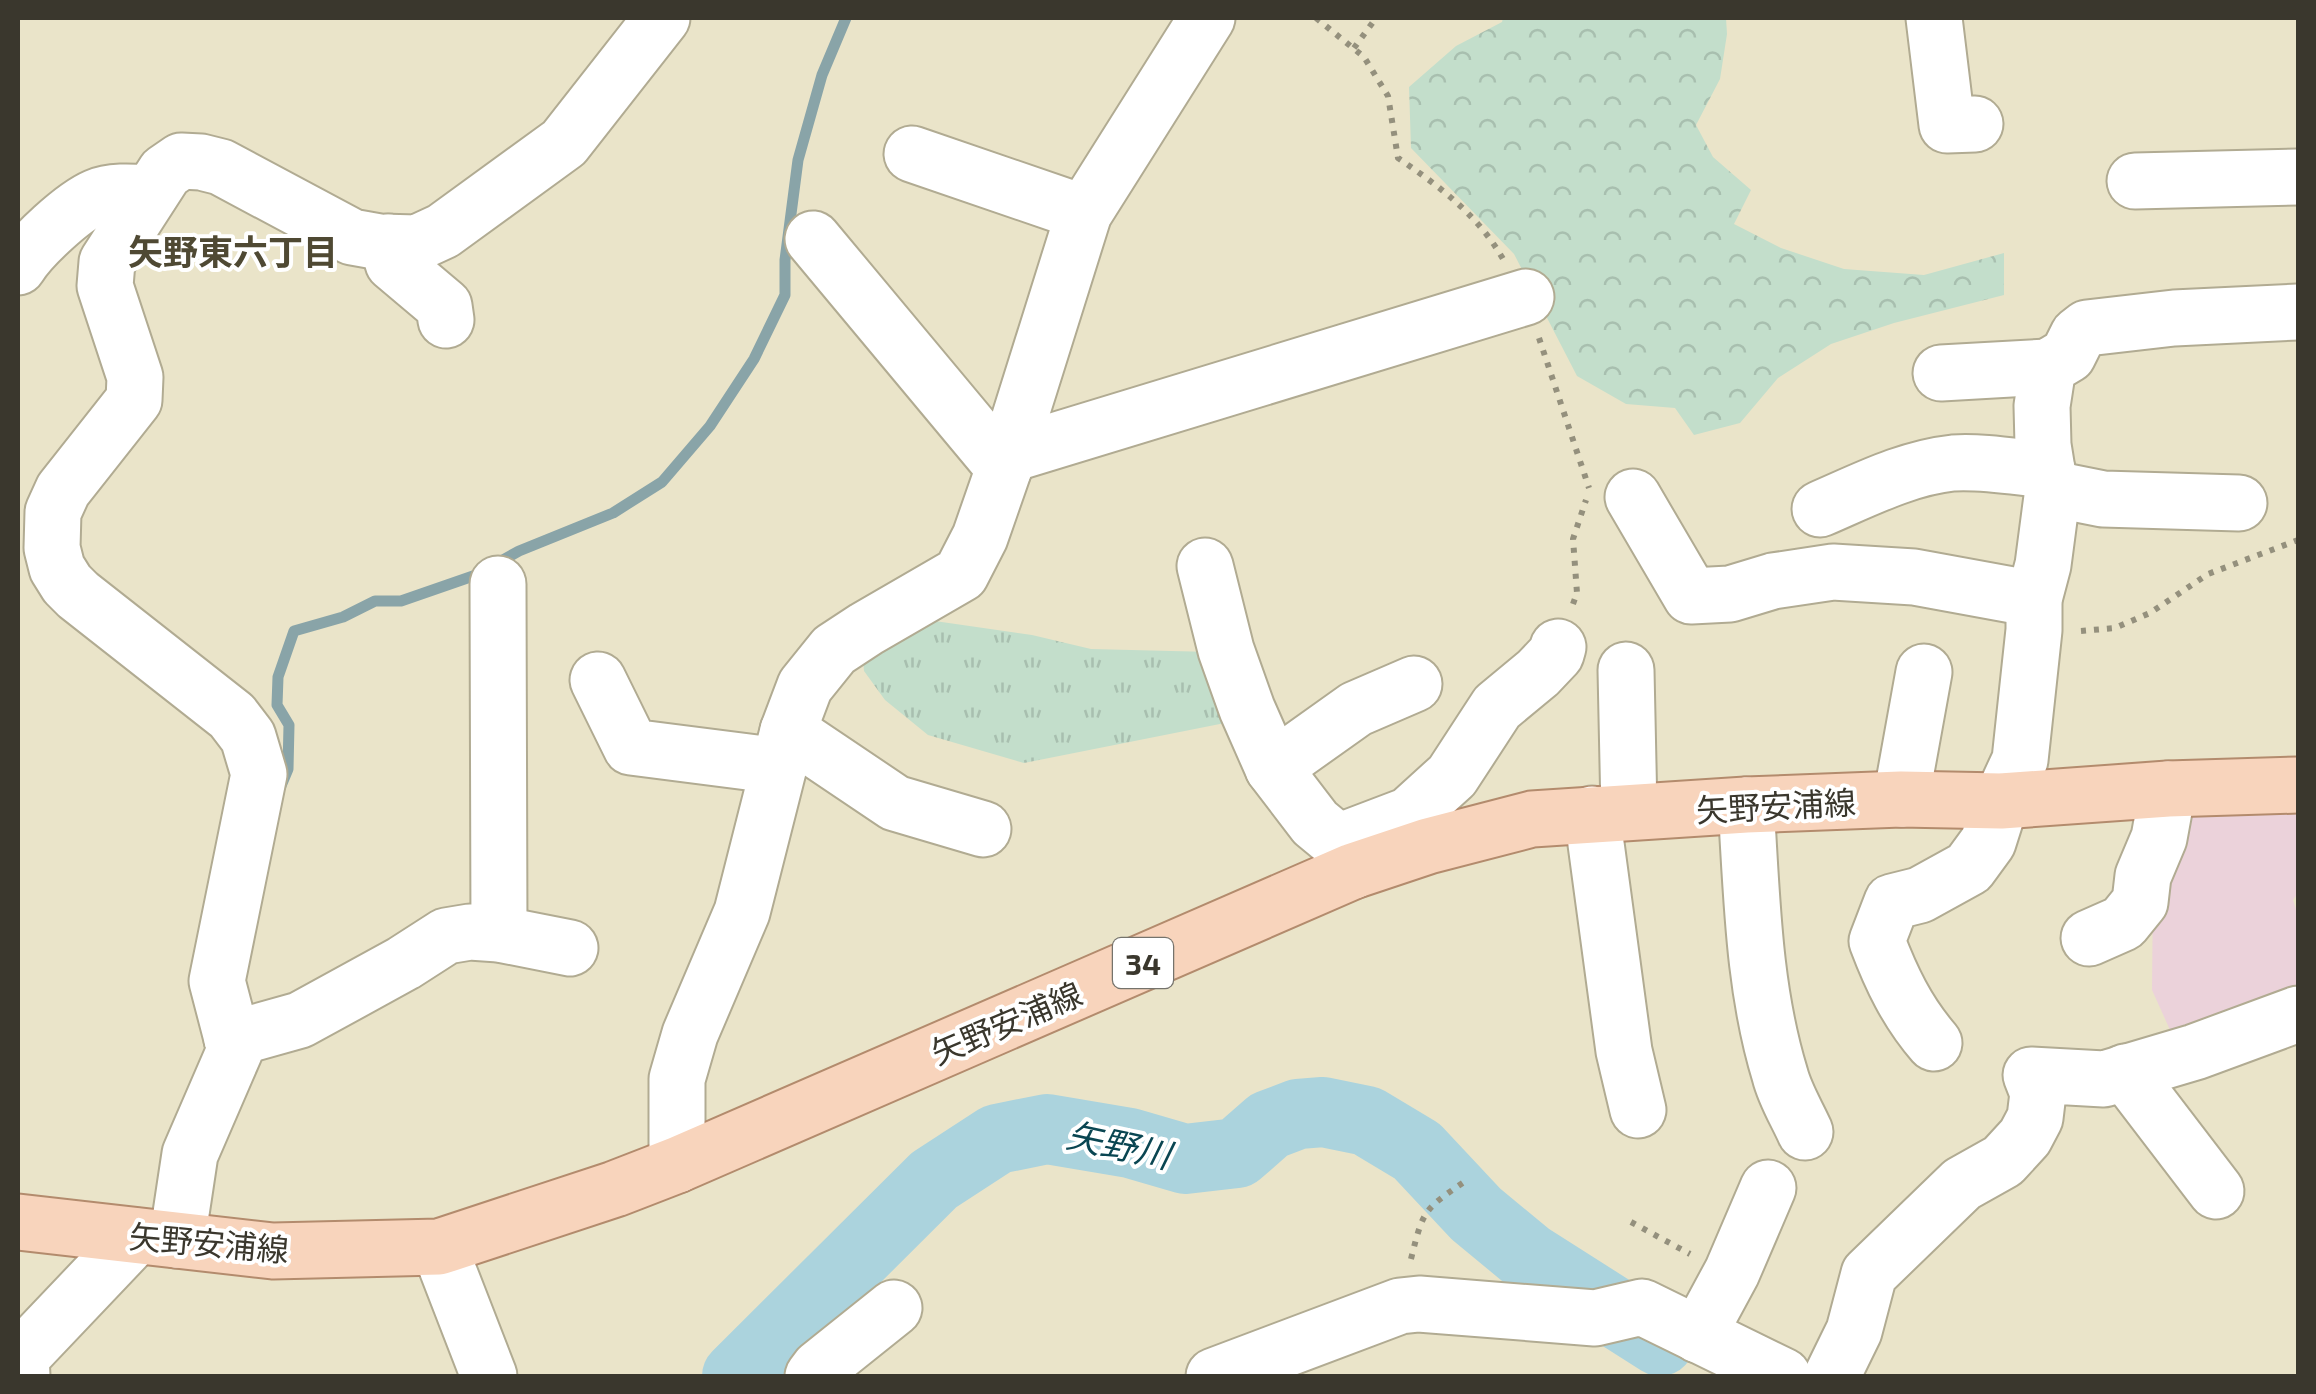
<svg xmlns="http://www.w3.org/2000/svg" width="2316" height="1394" font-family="'Exo 2','Noto Sans JP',sans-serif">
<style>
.commercial{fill:#ebd2da}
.forest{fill:url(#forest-crowns)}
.park{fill:url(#park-tufts)}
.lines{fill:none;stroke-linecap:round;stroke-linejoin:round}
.stream{stroke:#89a4a8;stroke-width:11}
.river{stroke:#abd3dd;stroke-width:70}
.minor-casing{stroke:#b1ab92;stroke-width:59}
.major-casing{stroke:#b38b6d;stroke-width:59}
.path{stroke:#94907d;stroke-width:6;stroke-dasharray:5 8;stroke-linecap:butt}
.minor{stroke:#fff;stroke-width:55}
.major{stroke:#f8d4bc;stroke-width:55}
.labels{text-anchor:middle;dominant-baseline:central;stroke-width:8;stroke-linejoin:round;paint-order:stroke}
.shield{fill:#fff;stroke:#75736c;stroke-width:2.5}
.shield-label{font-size:30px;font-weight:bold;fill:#3a372d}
.street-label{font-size:32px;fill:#3a372d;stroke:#fff}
.neighbourhood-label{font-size:35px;font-weight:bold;fill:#4f4933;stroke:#fff}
.water-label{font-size:35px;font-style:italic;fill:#0a4652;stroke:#fff}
</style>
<defs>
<pattern id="forest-crowns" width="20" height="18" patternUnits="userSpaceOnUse" patternTransform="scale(2.5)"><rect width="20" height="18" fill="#c3decb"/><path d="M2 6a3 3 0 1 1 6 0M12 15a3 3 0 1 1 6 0" fill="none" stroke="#a8bfaf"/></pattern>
<pattern id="park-tufts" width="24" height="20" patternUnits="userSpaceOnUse" patternTransform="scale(2.5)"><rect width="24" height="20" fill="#c3decb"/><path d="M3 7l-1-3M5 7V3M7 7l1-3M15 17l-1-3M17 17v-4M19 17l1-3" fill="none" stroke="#a8bfaf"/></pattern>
</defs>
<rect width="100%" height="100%" fill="#eae4c9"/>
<polygon class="commercial" points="2298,804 2298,893 2293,900 2298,915 2298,998 2175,1041 2152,990 2153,888 2178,807"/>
<polygon class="forest" points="1503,18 1726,18 1727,34 1720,79 1696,125 1713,157 1751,190 1734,224 1781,248 1844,269 1924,275 2004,253 2004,295 1894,323 1831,344 1778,378 1740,423 1694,435 1675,408 1626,404 1577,376 1514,254 1411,148 1409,87 1456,46 1502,22"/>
<polygon class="park" points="921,619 1032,635 1091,649 1212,652 1235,721 1024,763 928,735 885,700 864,671 862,649"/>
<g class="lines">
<polyline class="stream" points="280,788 288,769 289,725 277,705 278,677 294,631 343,617 375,601 401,601 476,575 519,551 613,513 662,482 710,426 754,359 785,295 785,260 798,160 822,75 846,18"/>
<polyline class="river" points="737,1376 934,1180 997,1139 1047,1129 1130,1143 1185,1159 1237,1153 1269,1125 1298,1114 1323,1112 1367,1121 1417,1151 1476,1214 1528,1257 1660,1341"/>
<defs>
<g id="minor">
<polyline points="1934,18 1947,125 1975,124"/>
<polyline points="912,154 1084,213"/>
<polyline points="2135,181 2298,177"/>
<polyline points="813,239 1004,468"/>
<polyline points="388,242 393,263 444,306 446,320"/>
<path d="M18 267C31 246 73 207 96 197 112 190 134 192 151 193"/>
<polyline points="1941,373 2048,367"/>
<polyline points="1008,455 1526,297"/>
<polyline points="2053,489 2103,499 2239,503"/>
<polyline points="1633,497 1691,596 1730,594 1773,581 1833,572 1914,577 2034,599"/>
<path d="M1820 509C1862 491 1906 468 1953 463 1983 461 2016 467 2047 470"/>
<polyline points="1205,566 1226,650 1247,709 1273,768 1315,823 1338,842 1353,871"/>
<polyline points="498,584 499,934"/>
<polyline points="1626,670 1629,811"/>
<polyline points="598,680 631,747 779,766"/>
<polyline points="788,731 895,803 983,829"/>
<polyline points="1273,768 1356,709 1414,684"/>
<polyline points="1901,799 1924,672"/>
<path d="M1746 805C1752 896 1753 987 1780 1075 1785 1095 1797 1114 1805 1132"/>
<polyline points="1592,814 1624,1051 1638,1110"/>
<polyline points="1338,842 1409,815 1452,776 1497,707 1538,673 1556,654 1558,647"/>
<polyline points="2089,938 2123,923 2140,902 2143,876 2159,838 2168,789"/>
<polyline points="232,1039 300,1020 404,963 446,936 470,932 499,934 570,948"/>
<path d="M1934 1043C1907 1012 1891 978 1877 941L1892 902 1920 895 1969 868 1988 842 2001 801 2020 760 2034 630V599L2043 565 2053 489 2047 470 2043 445 2042 406 2048 367 2068 355 2078 335 2087 328 2174 318 2298 312"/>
<polyline points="2125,1072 2216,1191"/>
<polyline points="677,1165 677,1079 690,1034 742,912 788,731 805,686 834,650 866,629 961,574 980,537 1004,468 1084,213 1207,18"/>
<polyline points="177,1240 190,1154 235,1050 217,981 259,774 248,737 232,716 78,595 67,584 57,568 52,548 53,512 63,490 134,400 135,377 105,286 107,262 165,172 181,161 201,162 221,167 352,237 380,242 417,243 443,231 564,143 662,18"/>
<polyline points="439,1247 489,1376"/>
<polyline points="1698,1335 1732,1272 1768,1188"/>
<polyline points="22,1376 21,1357 136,1236"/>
<polyline points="813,1376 819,1368 894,1308"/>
<polyline points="1214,1376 1400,1306 1419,1304 1595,1318 1642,1307 1783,1376"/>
<polyline points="1832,1376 1854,1331 1869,1274 1962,1184 2003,1161 2025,1137 2035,1118 2038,1093 2031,1075 2104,1079 2195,1052 2298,1014"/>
</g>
<polyline id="major" points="18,1222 273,1251 439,1247 615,1189 677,1165 1353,871 1428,846 1532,819 1746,805 1901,799 2001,801 2168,789 2298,785"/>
</defs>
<use href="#minor" class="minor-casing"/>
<use href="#major" class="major-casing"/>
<g class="path">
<path d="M1316 18 1364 57 1388 96 1398 158C1439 186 1478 215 1503 259"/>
<polyline points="1354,48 1376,18"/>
<polyline points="1539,338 1589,488"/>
<polyline points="1573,604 1577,593 1573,539 1586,500"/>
<polyline points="2081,631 2115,628 2150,613 2208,574 2298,540"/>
<polyline points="1631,1222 1690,1254"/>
<path d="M1411 1259C1423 1211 1423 1210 1464 1182"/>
</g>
<use href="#minor" class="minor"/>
<use href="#major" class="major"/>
</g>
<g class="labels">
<rect class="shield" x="1113" y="938" width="60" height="50" rx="8"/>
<g class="shield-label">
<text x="1143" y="963">34</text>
</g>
<g class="street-label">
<text transform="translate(1776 805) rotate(-3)">矢野安浦線</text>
<text transform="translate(1006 1022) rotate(-23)">矢野安浦線</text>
<text transform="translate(209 1242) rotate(5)">矢野安浦線</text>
</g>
<g class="neighbourhood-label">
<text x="233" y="251">矢野東六丁目</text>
</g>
<g class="water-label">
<text transform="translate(1119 1144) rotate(12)">矢野川</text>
</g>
</g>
<rect width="2316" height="1394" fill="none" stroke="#3a372d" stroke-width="40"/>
</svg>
